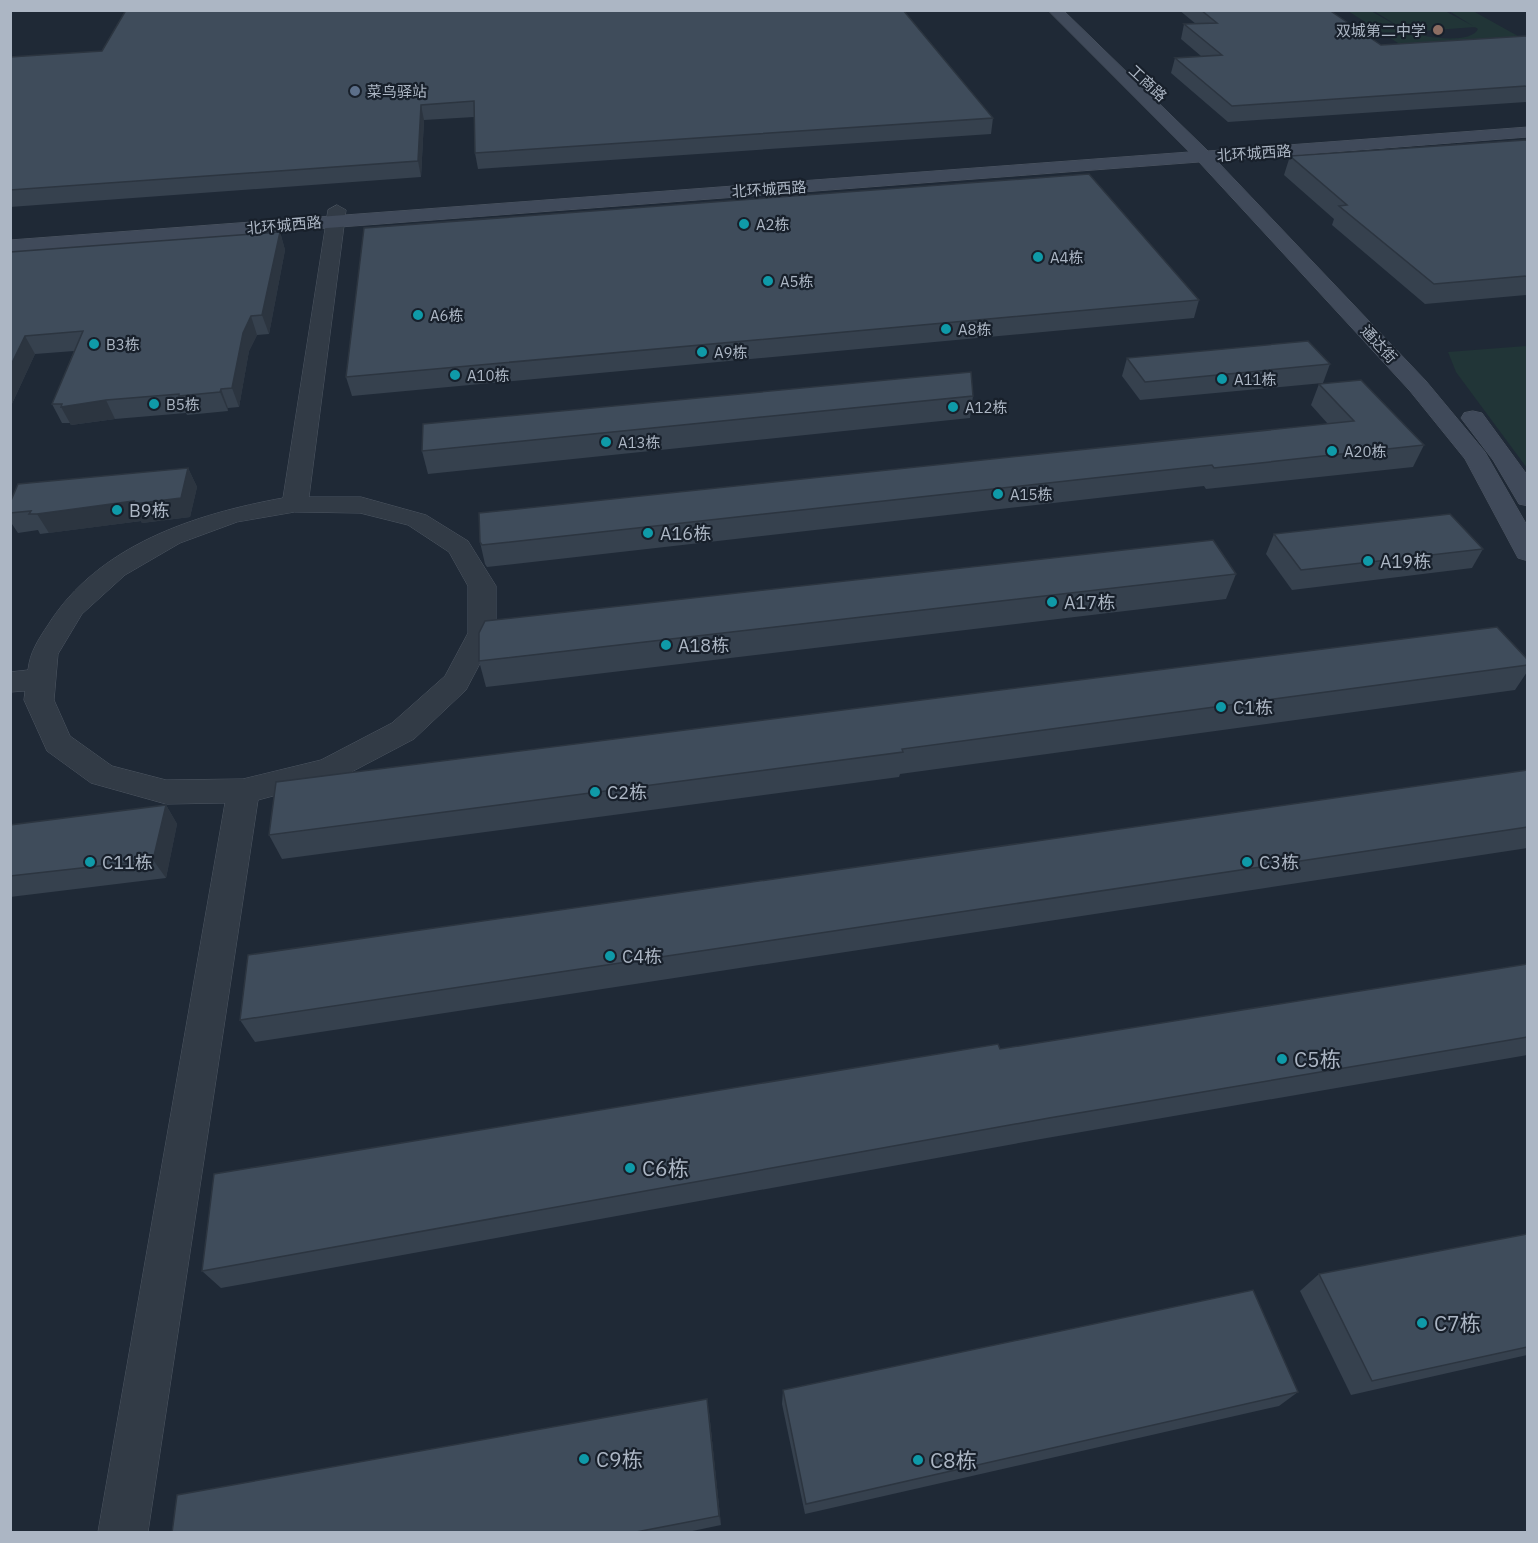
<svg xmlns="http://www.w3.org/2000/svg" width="1538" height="1543" font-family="'IBM Plex Sans','Noto Sans SC',sans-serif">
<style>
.green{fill:#213537}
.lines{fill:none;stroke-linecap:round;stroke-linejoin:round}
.minor-casing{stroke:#4d5662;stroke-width:1}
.secondary-casing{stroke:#4d5662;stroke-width:1}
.minor{fill:#323b46;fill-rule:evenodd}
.secondary{fill:#404a5a;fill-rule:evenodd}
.wall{fill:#36414e}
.shaded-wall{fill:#2c3540}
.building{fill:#3f4c5b;stroke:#2c3540;stroke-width:1.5}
.education-dot{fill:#8d6e63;stroke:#18202b;stroke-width:2}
.service-dot{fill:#5c6f8a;stroke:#18202b;stroke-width:2}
.culture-dot{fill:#0f9aa8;stroke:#18202b;stroke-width:2}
.labels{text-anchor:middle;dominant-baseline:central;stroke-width:4.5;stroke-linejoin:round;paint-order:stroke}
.far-poi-label{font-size:15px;fill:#acb6c4;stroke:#18202b;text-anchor:start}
.far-street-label{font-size:15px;fill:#acb6c4;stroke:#18202b}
.poi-label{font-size:18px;fill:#acb6c4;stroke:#18202b;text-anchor:start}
.near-poi-label{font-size:21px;fill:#acb6c4;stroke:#18202b;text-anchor:start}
</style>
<rect width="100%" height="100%" fill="#1f2936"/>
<g class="green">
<path d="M1348 11H1371L1406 31 1374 11H1445L1475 27 1409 32C1423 37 1470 45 1478 29L1449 11H1473L1527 41 1409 50Z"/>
<polygon points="1527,346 1528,346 1527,468 1456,372 1448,352"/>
</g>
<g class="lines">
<defs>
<path id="minor" d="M337 205 346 210 309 497H361L426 515 468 541 496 586V633L466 690 414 739 340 778 258 800 148 1532H98L225 803 166 804 91 783 47 751 24 700 25 691 10 692V672L28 670C30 652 38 640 48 625 98 545 195 514 283 498L328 210ZM295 512 360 513 408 525 449 552 468 586V633L445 676 392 723 321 760 243 779 166 780 112 766 70 736 54 700 58 654 82 614 125 575 180 543 237 522Z"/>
<g id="secondary">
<polygon points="1048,10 1063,10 1208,151 1528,127 1528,137 1217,161 1426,381 1485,452 1528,527 1528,561 1518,558 1465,459 1410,391 1199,162 10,252 10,240 1189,152"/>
<polygon points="1473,411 1482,413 1528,476 1528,506 1519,504 1493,460 1461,418 1464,413"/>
</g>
</defs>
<use href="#minor" class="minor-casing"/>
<use href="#secondary" class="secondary-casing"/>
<use href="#minor" class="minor"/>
<use href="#secondary" class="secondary"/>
</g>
<g class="wall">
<polygon points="1179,10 1329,10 1381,45 1527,36 1527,102 1228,122 1171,73 1175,58 1201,56 1181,39 1184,24 1196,24"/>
<polygon points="10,57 993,118 991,134 478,169 475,153 474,117 424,120 421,177 10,207"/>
<polygon points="1527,140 1527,295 1425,304 1332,225 1334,219 1284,175 1290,156"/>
<polygon points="280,232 285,250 269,334 257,335 249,351 239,407 228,408 228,411 187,415 186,413 115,419 71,425 70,423 62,423 52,404 74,351 35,354 10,408 10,252"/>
<polygon points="1199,300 1194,318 352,396 346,377"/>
<polygon points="1127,358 1330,364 1323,383 1140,400 1122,376"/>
<polygon points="1319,384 1424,445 1413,467 1206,489 1204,486 487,567 485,564 480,542 1328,424 1311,405"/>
<polygon points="973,396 970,418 428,474 422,451"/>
<polygon points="188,468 197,487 190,517 142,523 141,521 40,534 38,530 18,533 10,521 10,503"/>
<polygon points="1274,534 1483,549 1472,568 1292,590 1266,554"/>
<polygon points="1236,574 1226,599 486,687 479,661"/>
<polygon points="1527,659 1527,672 1515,690 900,774 899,777 282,859 269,835"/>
<polygon points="1527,770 1527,848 255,1042 240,1020"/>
<polygon points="166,805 177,824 166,878 10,897 10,825"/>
<polygon points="1527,964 1527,1055 1041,1139 221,1288 202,1271 1000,1049"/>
<polygon points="1527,1234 1527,1355 1351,1395 1300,1291 1319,1274"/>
<polygon points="783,1390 1298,1392 1279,1406 805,1514 782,1404"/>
<polygon points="709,1412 721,1525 683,1533 172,1533"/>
</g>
<g class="shaded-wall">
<polygon points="421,105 424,120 421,177 418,161"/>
<polygon points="280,232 285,250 269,334 262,315"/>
<polygon points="251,316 257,335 249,351 239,407 232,388 243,333"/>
<polygon points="25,336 35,354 10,408 10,367"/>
<polygon points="221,389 228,408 228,411 220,392"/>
<polygon points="106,400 115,419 71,425 61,407"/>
<polygon points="188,468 197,487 190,517 142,523 141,521 49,533 37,514 134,501"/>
<polygon points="166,805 177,824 166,878 153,860"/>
<polygon points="707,1399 709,1412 721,1525 719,1516"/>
</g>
<g class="building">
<polygon points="126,10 903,10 993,118 475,153 474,101 421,105 418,161 10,190 10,57 102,51"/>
<polygon points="1201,10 1329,10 1381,45 1527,36 1527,86 1232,106 1175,58 1222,55 1184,24 1217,23"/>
<polygon points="1527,140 1527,276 1434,284 1339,206 1347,205 1290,156"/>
<polygon points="1089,174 1199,300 346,377 364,228"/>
<polygon points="280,232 262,315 251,316 243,333 232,388 221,389 220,392 179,396 179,394 106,400 61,407 62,404 52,404 83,331 25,336 10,367 10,252"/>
<polygon points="1308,341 1330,364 1145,382 1127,358"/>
<polygon points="971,372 973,396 422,451 423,424"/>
<polygon points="1361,380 1424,445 1214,468 1212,465 482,545 480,542 479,513 1354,421 1319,384"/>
<polygon points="188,468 181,498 133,504 134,501 37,514 29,514 31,511 10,513 10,503 18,484"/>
<polygon points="1450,514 1483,549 1301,570 1274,534"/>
<polygon points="1213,540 1236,574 479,661 479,633 485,621"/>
<polygon points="1497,627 1527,659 1527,665 902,749 903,752 269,835 276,782"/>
<polygon points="1527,770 1527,827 240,1020 248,955"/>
<polygon points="166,805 153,860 10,876 10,825"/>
<polygon points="1527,964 1527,1037 1049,1118 202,1271 214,1174 998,1044 1000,1049"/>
<polygon points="1527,1234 1527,1347 1372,1381 1319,1274"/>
<polygon points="1253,1290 1298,1392 806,1504 783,1390"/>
<polygon points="707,1399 719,1516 631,1533 172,1533 177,1495"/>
</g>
<circle class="education-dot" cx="1438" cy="30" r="6"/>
<circle class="service-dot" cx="355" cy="91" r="6"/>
<g class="culture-dot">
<circle cx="744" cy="224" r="6"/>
<circle cx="1038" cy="257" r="6"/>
<circle cx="768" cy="281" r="6"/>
<circle cx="418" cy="315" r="6"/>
<circle cx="946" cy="329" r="6"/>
<circle cx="94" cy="344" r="6"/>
<circle cx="702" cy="352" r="6"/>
<circle cx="455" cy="375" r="6"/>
<circle cx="1222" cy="379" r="6"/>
<circle cx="154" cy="404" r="6"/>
<circle cx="953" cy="407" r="6"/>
<circle cx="606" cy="442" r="6"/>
<circle cx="1332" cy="451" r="6"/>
<circle cx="998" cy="494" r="6"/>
<circle cx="117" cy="510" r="6"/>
<circle cx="648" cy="533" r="6"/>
<circle cx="1368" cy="561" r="6"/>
<circle cx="1052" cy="602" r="6"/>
<circle cx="666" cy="645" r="6"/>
<circle cx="1221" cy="707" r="6"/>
<circle cx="595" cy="792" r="6"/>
<circle cx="90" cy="862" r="6"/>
<circle cx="1247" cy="862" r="6"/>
<circle cx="610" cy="956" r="6"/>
<circle cx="1282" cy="1059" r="6"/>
<circle cx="630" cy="1168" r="6"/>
<circle cx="1422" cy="1323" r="6"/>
<circle cx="584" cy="1459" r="6"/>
<circle cx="918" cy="1460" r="6"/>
</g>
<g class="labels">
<g class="far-poi-label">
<text x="1426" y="30" text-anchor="end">双城第二中学</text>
<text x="367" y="91">菜鸟驿站</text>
<text x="756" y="224">A2栋</text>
<text x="1050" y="257">A4栋</text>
<text x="780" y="281">A5栋</text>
<text x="430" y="315">A6栋</text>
<text x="958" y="329">A8栋</text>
<text x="106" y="344">B3栋</text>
<text x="714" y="352">A9栋</text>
<text x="467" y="375">A10栋</text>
<text x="1234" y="379">A11栋</text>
<text x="166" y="404">B5栋</text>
<text x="965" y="407">A12栋</text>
<text x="618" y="442">A13栋</text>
<text x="1344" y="451">A20栋</text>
<text x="1010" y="494">A15栋</text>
</g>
<g class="far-street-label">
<text transform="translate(1148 83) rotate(43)">工商路</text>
<text transform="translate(1254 153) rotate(-4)">北环城西路</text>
<text transform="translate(769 189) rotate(-4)">北环城西路</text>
<text transform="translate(284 225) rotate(-5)">北环城西路</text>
<text transform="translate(1379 344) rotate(47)">通达街</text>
</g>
<g class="poi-label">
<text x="129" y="510">B9栋</text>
<text x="660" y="533">A16栋</text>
<text x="1380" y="561">A19栋</text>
<text x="1064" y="602">A17栋</text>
<text x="678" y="645">A18栋</text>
<text x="1233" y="707">C1栋</text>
<text x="607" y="792">C2栋</text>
<text x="102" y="862">C11栋</text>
<text x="1259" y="862">C3栋</text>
<text x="622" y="956">C4栋</text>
</g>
<g class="near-poi-label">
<text x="1294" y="1059">C5栋</text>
<text x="642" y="1168">C6栋</text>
<text x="1434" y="1323">C7栋</text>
<text x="596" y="1459">C9栋</text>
<text x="930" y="1460">C8栋</text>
</g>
</g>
<rect width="1538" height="1543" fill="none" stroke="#acb6c4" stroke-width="24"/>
</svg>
